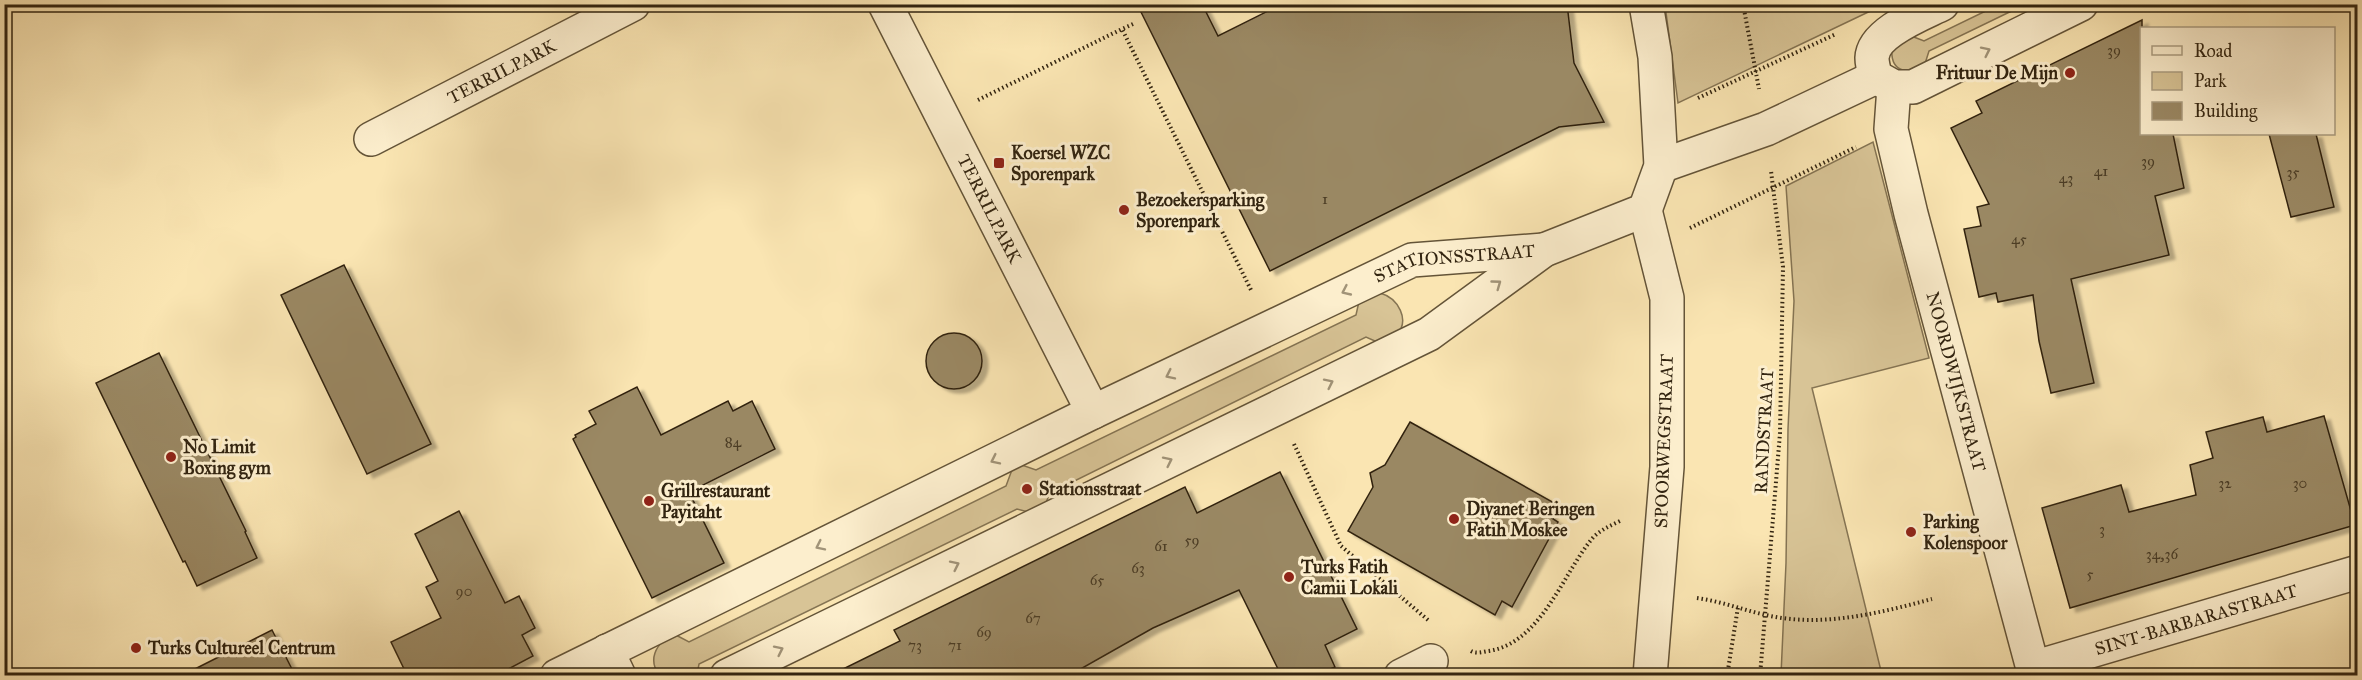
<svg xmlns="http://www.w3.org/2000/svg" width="2362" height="680" font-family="'IM FELL Great Primer',serif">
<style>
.green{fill:#d8c496;stroke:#857453;stroke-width:1.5}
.building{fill:#9a8864;stroke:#322410;stroke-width:1.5;filter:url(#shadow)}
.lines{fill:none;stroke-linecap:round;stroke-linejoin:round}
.minor-casing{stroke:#645438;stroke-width:36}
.path{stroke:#322410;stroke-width:4;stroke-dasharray:1.5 3;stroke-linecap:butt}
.minor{stroke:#fceecd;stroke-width:33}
.oneway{stroke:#a19378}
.poi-dot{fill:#8f2418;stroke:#fceecd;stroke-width:2}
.labels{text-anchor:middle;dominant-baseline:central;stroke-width:6;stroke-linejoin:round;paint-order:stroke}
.number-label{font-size:15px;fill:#4c3d25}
.street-label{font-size:18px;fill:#322410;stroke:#fceecd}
.poi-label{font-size:18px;font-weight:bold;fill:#322410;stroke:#fceecd;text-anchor:start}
</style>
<defs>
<filter id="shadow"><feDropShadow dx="6" dy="4" stdDeviation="1.5" flood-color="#0004"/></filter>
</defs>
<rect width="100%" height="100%" fill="#fae5b2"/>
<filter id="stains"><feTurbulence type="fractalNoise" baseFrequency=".00333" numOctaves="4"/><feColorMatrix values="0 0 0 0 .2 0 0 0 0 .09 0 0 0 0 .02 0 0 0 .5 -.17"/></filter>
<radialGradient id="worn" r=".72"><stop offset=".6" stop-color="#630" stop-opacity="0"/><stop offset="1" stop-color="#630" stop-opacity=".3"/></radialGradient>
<g class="green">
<polygon points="1665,5 1665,4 1883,5 1678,103"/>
<path d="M1998 5H2024L1929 51 1923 70C1904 73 1890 71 1892 48L1906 34 1924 41Z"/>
<polygon points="1873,142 1929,358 1812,388 1882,675 1781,675 1786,563 1788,429 1794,301 1786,186"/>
<path d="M1380 293C1398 298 1411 320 1396 336 1393 339 1387 342 1384 345L1366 337 1050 493 1042 512 1036 514 1017 509 699 664 697 675H659C647 658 657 644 672 633L689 642 1006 486 1013 467 1019 464 1036 470 1356 315 1360 297Z"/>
</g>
<g class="building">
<polygon points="1137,4 1202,4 1218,36 1282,4 1567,4 1574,63 1604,122 1559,127 1270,271"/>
<polygon points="2142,20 2142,134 2173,134 2184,188 2155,196 2169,255 2071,279 2094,383 2051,393 2039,341 2033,295 1998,302 1996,293 1979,297 1964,229 1981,226 1977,207 1989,204 1951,128 1982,113 1976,101"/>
<polygon points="2269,134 2316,134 2334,207 2291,217"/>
<polygon points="344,265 431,444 367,474 281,295"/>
<circle cx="954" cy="361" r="28"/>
<polygon points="159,353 246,531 245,532 257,558 197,586 185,561 183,562 96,383"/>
<polygon points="637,387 661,435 728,401 733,411 752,401 775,449 689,492 724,563 652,598 573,439 576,437 575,435 596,424 589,411"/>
<polygon points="2324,416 2355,525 2070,608 2042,508 2121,485 2129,512 2196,495 2190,465 2213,458 2206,432 2263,417 2267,432"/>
<polygon points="1410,422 1556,504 1550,517 1558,522 1512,607 1502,601 1495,615 1348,531 1373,487 1370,473 1385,465"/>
<polygon points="1280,472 1357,629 1325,645 1335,667 1316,675 1281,675 1239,590 1153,628 1070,675 831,675 900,641 894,630 1185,487 1197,513"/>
<polygon points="459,511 505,603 519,596 535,628 522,635 533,656 497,675 407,675 391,642 441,618 426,587 438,581 415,534"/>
<polygon points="272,630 295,675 183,675"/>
</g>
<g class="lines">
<defs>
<g id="minor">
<path id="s1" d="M885 4 1093 412"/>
<path d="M1942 4C1922 14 1873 32 1872 58 1872 64 1874 71 1876 77L1894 87H1913L2081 4"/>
<path id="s2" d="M1894 87 1891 129 1911 214 2035 676"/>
<path id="s3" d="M371 139 633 4"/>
<polyline points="1661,166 1766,129 1876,77"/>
<polyline points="1645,210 1667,298 1667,467 1650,676"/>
<polyline points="607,651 619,676"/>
<path id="s4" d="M2033 668 2358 572"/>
<path id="s5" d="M557 676 1093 412 1412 260 1544 250"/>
<polyline points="727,676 1429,334 1544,250 1645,210 1661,166 1655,57 1646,4"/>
<polyline points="1401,676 1431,661"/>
</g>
</defs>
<use href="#minor" class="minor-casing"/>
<g class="path">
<polyline points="1743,4 1759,89"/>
<polyline points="1133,24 1122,29 1252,292"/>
<polyline points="1698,98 1836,34"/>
<polyline points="978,100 1122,29"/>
<polyline points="1690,228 1856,147"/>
<polyline points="1294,444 1341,546 1428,620"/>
<path d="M1697 598C1726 602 1753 614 1782 618 1833 625 1883 612 1932 599"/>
<path d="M1471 651C1476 654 1482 652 1488 651 1540 644 1562 576 1591 540 1599 530 1610 526 1622 520"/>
<polyline points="1727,676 1738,607"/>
<polyline points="1760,676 1780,433 1783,267 1771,171"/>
</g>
<use href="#minor" class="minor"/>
</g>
<defs><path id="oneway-chevron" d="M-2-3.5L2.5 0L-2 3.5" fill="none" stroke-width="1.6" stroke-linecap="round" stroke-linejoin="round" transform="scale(1.5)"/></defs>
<g class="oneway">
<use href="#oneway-chevron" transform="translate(1986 51) rotate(-26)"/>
<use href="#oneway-chevron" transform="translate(1497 284) rotate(-36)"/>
<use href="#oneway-chevron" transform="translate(1346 291) rotate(155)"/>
<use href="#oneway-chevron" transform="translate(1170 375) rotate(154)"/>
<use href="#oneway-chevron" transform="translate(1329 383) rotate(-26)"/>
<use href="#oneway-chevron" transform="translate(995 460) rotate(154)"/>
<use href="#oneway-chevron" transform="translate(1168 461) rotate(-26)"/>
<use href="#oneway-chevron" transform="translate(820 546) rotate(154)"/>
<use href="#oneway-chevron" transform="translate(955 565) rotate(-26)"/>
<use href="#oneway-chevron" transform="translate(779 650) rotate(-26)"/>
</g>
<g class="poi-dot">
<circle cx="2070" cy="73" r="6"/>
<rect x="993" y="157" width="12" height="12" rx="3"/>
<circle cx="1124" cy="210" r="6"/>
<circle cx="171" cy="457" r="6"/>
<circle cx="1027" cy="489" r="6"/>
<circle cx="649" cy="501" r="6"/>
<circle cx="1454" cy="519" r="6"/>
<circle cx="1911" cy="532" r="6"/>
<circle cx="1289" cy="577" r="6"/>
<circle cx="136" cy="648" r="6"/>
</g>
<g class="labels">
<g class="number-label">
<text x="2114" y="50">39</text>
<text x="2148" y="161">39</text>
<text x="2101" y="171">41</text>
<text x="2293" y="172">35</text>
<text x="2066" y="178">43</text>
<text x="1325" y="199">1</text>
<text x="2019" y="239">45</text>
<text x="733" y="442">84</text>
<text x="2225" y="483">32</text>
<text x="2300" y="483">30</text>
<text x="2102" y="529">3</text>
<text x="1192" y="540">59</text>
<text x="1161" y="546">61</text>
<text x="2162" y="554">34,36</text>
<text x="1138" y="568">63</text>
<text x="2090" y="574">5</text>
<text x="1097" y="580">65</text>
<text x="464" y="591">90</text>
<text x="1033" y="618">67</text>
<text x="984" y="632">69</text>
<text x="915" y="645">73</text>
<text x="955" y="645">71</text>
</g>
<g class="street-label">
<text stroke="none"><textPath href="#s3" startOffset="147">TERRILPARK</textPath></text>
<text stroke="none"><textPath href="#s1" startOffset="230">TERRILPARK</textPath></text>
<text stroke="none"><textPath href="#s5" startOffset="992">STATIONSSTRAAT</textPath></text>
<text stroke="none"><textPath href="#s2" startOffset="303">NOORDWIJKSTRAAT</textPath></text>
<text transform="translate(1764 431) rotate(-87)">RANDSTRAAT</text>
<text transform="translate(1664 441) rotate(-88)">SPOORWEGSTRAAT</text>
<text stroke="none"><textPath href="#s4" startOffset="170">SINT-BARBARASTRAAT</textPath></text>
</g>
<g class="poi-label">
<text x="2058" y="73" text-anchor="end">Frituur De Mijn</text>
<text x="1011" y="153">Koersel WZC<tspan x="1011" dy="21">Sporenpark</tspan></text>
<text x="1136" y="200">Bezoekersparking<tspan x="1136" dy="21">Sporenpark</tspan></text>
<text x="183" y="447">No Limit<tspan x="183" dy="21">Boxing gym</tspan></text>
<text x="1039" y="489">Stationsstraat</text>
<text x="661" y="491">Grillrestaurant<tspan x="661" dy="21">Payitaht</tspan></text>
<text x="1466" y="509">Diyanet Beringen<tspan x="1466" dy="21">Fatih Moskee</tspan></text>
<text x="1923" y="522">Parking<tspan x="1923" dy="21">Kolenspoor</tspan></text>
<text x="1301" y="567">Turks Fatih<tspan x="1301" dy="21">Camii Lokali</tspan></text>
<text x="148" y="648">Turks Cultureel Centrum</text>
</g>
</g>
<rect width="2362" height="680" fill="none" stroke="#fae5b2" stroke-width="24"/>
<rect x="6" y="6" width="2350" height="668" fill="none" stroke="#322410" stroke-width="3"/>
<rect x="12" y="12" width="2338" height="656" fill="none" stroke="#322410" stroke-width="1.5"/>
<rect x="2140" y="27" width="195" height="108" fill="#fceecd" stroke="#ab9d81" stroke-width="1.5"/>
<rect x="2152" y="46" width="30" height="9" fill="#fceecd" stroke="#ab9d81" stroke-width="1.5"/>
<text x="2194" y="57" font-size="18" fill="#322410">Road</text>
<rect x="2152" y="72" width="30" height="18" fill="#d8c496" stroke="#ab9d81" stroke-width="1.5"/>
<text x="2194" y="87" font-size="18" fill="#322410">Park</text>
<rect x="2152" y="102" width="30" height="18" fill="#9a8864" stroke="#ab9d81" stroke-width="1.5"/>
<text x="2194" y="117" font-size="18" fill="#322410">Building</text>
<rect width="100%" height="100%" filter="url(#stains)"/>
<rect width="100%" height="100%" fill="url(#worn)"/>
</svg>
